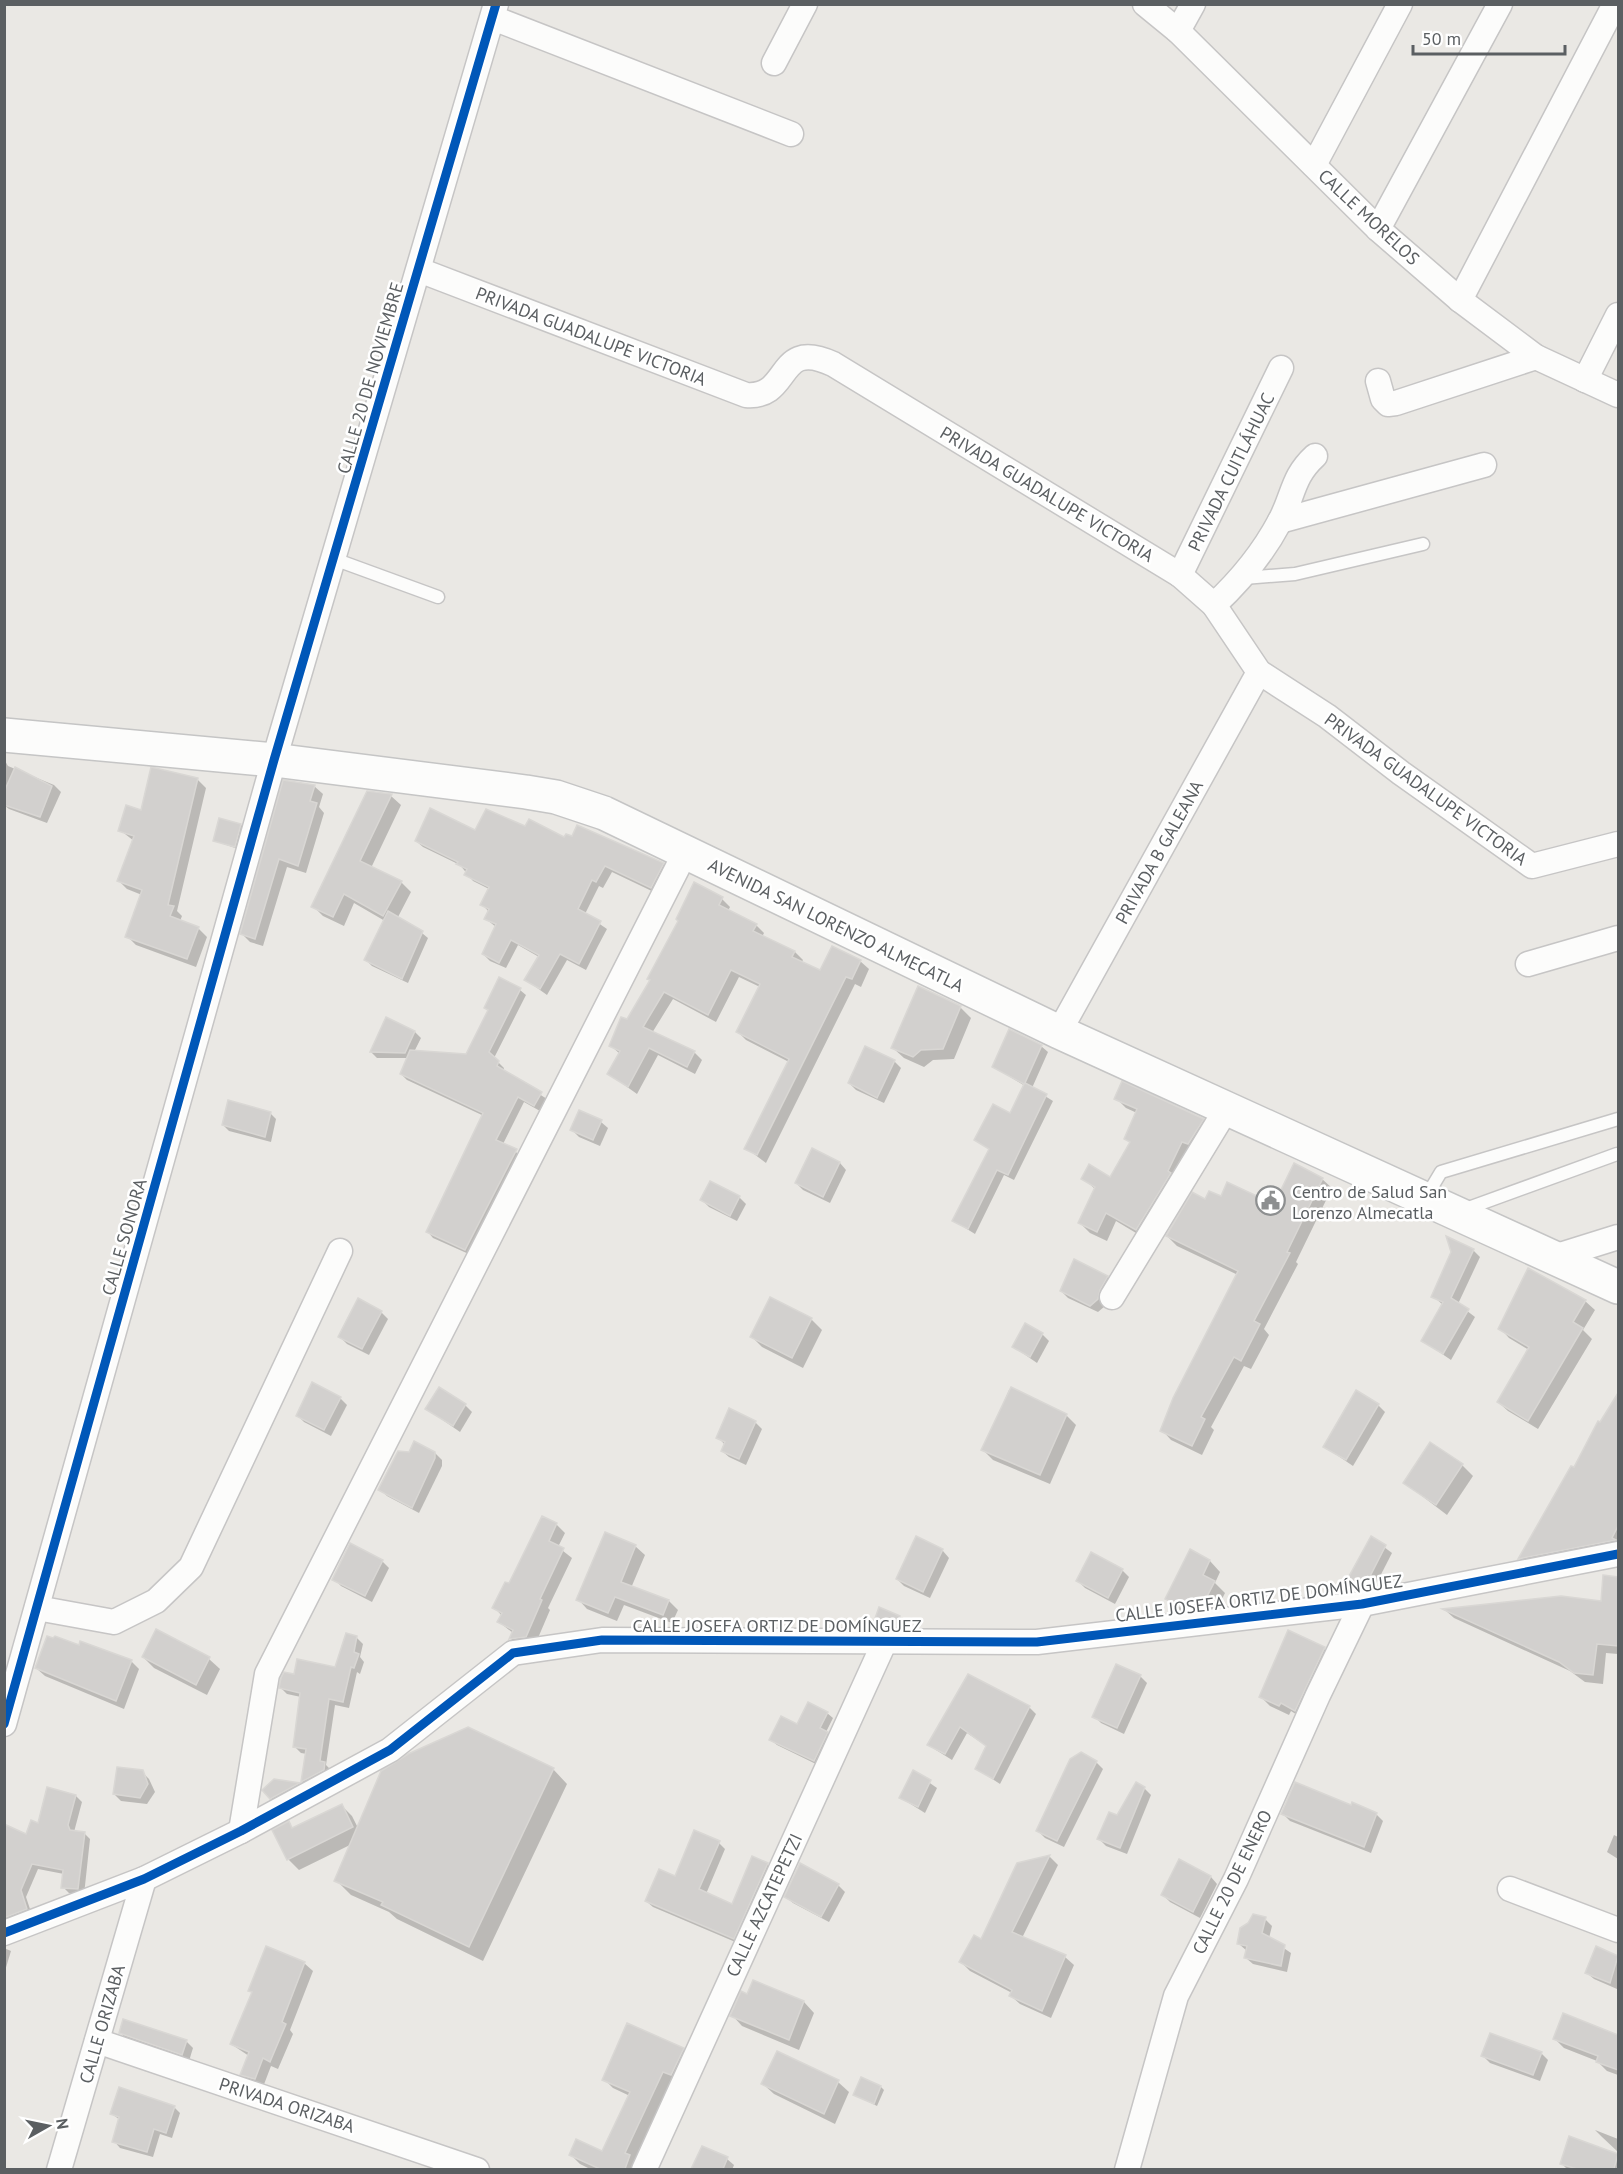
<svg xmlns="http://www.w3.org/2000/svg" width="1623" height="2174" font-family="'PT Sans',sans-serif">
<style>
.shadow{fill:#0003}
.building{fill:#d2d0ce;stroke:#d9d7d4;stroke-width:1.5}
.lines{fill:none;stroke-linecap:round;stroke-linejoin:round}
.service-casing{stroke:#c6c5c5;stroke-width:15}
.minor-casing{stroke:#c6c5c5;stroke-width:27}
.secondary-casing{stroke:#c5c5c5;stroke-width:36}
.service{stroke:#fcfcfb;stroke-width:12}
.minor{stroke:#fcfcfb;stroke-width:24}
.secondary{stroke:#fcfcfb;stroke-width:33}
.cycleway-casing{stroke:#fff;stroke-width:13}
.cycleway{stroke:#0057b8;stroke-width:9}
.labels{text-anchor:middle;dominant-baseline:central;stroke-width:5;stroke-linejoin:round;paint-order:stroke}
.street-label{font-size:18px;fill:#5b5f62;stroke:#fff}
.poi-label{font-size:18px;fill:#5b5f62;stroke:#fff;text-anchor:start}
</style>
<rect width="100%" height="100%" fill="#eae8e4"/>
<g class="shadow">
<polygon points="4,759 8,766 54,785 61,792 47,823 9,809 4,805 8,789 4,788"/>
<polygon points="197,779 206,788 177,911 182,916 180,921 198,928 207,937 196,967 136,945 127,936 142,895 127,889 118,880 134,841 120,830"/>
<polygon points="314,786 323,794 319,807 324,813 306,873 287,867 263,946 250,942 242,934"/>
<polygon points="391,796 401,805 371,868 401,882 411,892 398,917 411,924 428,938 408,983 372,966 366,960 385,921 354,903 344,926 323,916 313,906"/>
<polygon points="241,825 244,828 238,849 215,841"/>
<polygon points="526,828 663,864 670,871 658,894 612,872 603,888 599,886 585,914 607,929 598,946 586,970 567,960 547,995 526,980 539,957 518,945 506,968 490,961 483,954 496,927 486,919 488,911 482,904 489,889 473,881 460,865 423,847 416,841"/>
<polygon points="722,899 730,907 728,911 756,925 764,933 762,937 795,952 803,960 801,963 821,972 860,961 869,969 861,987 855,984 766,1163 746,1148 789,1062 746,1040 738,1032 760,987 739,977 716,1022 673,999 652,1033 694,1052 702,1060 695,1074 658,1055 637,1094 609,1074 620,1054 610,1045"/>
<polygon points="520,990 526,995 494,1058 504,1068 503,1071 547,1099 540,1111 524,1102 503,1144 522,1156 471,1255 433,1238 428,1232 484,1116 407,1080 401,1074 408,1058 377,1058 371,1052 387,1019 415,1032 421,1038 414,1052 467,1056 489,1011 485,1008"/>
<polygon points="960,1007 971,1018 954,1059 933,1060 924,1067 904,1058 893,1048"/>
<polygon points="1041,1046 1048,1052 1032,1088 1053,1101 1014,1180 1004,1175 975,1234 954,1221 990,1150 976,1140 1011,1116 1025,1086 994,1067"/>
<polygon points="894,1061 901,1068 884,1103 856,1090 849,1083"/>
<polygon points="1116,1098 1203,1120 1213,1130 1146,1239 1116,1221 1107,1241 1090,1233 1080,1223 1095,1189 1083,1178 1110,1179 1131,1143 1126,1138 1137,1113 1126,1108"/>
<polygon points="270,1113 276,1119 271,1142 229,1131 223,1125"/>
<polygon points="601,1122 608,1128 600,1146 579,1137 572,1130"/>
<polygon points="813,1150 840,1163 846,1170 830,1203 803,1190 796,1183"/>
<polygon points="1322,1179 1332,1188 1296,1262 1298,1264 1264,1329 1269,1335 1251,1369 1244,1366 1211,1427 1214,1430 1202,1455 1171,1440 1162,1430 1238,1275 1177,1246 1167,1236 1206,1201 1221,1198 1274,1206"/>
<polygon points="739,1197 746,1204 737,1221 709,1207 702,1200"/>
<polygon points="1473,1250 1480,1257 1458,1304 1475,1317 1451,1360 1423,1341 1443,1305 1433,1296"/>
<polygon points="1107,1277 1114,1284 1105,1306 1098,1312 1068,1298 1061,1291"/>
<polygon points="1585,1301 1595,1310 1583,1330 1592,1339 1538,1429 1508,1411 1498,1402 1529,1350 1509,1338 1500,1328"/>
<polygon points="381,1312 388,1319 369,1355 347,1344 340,1337"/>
<polygon points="811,1319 822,1330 803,1368 762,1347 752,1337"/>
<polygon points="1042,1334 1049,1341 1037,1363 1014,1347"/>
<polygon points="1009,1390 1066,1415 1076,1425 1050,1484 993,1460 983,1450"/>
<polygon points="1618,1396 1618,1550 1528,1567 1520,1559 1572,1468 1575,1470"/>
<polygon points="340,1398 347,1405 331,1436 304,1422 297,1415"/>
<polygon points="465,1405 472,1412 460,1432 427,1409"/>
<polygon points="1378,1405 1385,1412 1353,1466 1325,1447"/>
<polygon points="755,1422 762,1429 746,1465 729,1457 722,1451 725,1445 718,1437"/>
<polygon points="435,1453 442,1460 442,1466 419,1513 387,1496 380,1489"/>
<polygon points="1462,1465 1473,1476 1447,1515 1405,1483"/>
<polygon points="543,1518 556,1524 565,1533 558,1547 572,1558 548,1608 550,1610 535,1645 520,1647 511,1639 513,1633 499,1622 502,1616 494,1607 509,1585"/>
<polygon points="917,1538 943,1551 949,1558 930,1598 904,1586 897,1579"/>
<polygon points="1372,1538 1392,1553 1371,1594 1349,1580"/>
<polygon points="635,1546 645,1555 631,1588 669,1601 678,1610 672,1623 624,1605 617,1621 587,1609 578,1599"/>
<polygon points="1190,1551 1210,1561 1220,1572 1215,1583 1225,1593 1212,1619 1199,1620 1177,1609 1166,1598"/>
<polygon points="382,1561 389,1568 372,1602 341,1586 334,1579"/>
<polygon points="1122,1570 1129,1577 1115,1604 1085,1588 1078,1581"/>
<polygon points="1604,1577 1618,1578 1618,1654 1606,1653 1603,1684 1585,1682 1570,1671 1454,1618 1445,1610 1602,1603"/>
<polygon points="900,1617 906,1624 903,1633 880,1633 873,1627"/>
<polygon points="1288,1632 1324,1649 1334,1658 1305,1720 1291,1711 1289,1715 1270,1706 1260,1696"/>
<polygon points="356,1637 363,1644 360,1657 364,1662 360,1674 357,1672 349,1708 335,1705 326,1765 331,1770 308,1788 302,1782 307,1754 301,1753 294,1746 301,1697 287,1694 281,1688 295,1676 336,1669"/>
<polygon points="80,1647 131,1661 139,1669 124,1709 45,1676 36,1668"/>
<polygon points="143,1657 209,1659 220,1669 207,1695 154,1668"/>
<polygon points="969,1676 1029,1707 1036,1714 1000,1784 977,1769 988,1747 967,1733 952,1760 928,1745"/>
<polygon points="1140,1676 1147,1683 1124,1734 1101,1723 1094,1716"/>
<polygon points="827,1713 833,1718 826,1732 833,1738 820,1766 777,1745 771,1740"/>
<polygon points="1096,1762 1103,1769 1064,1847 1045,1838 1038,1831"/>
<polygon points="553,1769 567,1784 483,1961 397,1919 389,1912 351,1895 336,1880 352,1844 299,1870 288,1859 288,1823 294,1829 342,1806 352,1816 358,1828"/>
<polygon points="142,1772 149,1779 155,1792 147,1804 121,1801 114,1794"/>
<polygon points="914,1772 937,1788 925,1813 901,1798"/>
<polygon points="275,1780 299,1784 301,1786 274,1801 271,1798"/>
<polygon points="1144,1788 1151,1795 1127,1854 1106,1846 1099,1839"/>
<polygon points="76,1796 82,1802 74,1832 84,1833 90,1839 84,1895 69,1893 63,1887 64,1874 38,1869 26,1897 32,1915 4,1926 4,1826 27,1836"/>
<polygon points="1351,1807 1376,1814 1383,1821 1371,1853 1290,1821 1283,1814"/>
<polygon points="1614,1835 1618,1837 1618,1859 1607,1852"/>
<polygon points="719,1843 725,1849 706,1894 733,1906 767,1864 774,1871 740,1944 653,1907 646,1901"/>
<polygon points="1050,1857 1058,1865 1022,1938 1065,1957 1074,1965 1051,2018 1020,2004 1011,1996 1012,1993 970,1971 961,1962 982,1941 1018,1864"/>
<polygon points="1180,1861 1211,1877 1217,1884 1200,1918 1170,1902 1163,1895"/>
<polygon points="838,1885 845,1892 829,1922 793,1903 786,1897"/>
<polygon points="1265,1919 1272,1926 1269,1938 1291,1953 1287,1972 1253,1964 1246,1958 1247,1951 1239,1944"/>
<polygon points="4,1948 11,1951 4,1974"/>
<polygon points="1597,1948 1618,1957 1617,1989 1594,1979 1587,1973"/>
<polygon points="304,1963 313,1971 290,2030 293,2034 278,2069 271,2066 263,2087 250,2083 242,2074 249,2056 231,2044 253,1993 250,1991"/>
<polygon points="754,1982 804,2002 814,2013 799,2050 742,2026 732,2015 748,1996"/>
<polygon points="1564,2015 1618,2036 1618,2075 1607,2071 1597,2061 1564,2048 1555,2039"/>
<polygon points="121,2033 186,2041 193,2048 189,2061 127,2040"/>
<polygon points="683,2050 692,2058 672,2080 634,2161 638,2165 637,2170 592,2170 580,2164 571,2155 602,2153 630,2096 613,2088 604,2079"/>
<polygon points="778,2053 838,2082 849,2092 835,2124 774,2094 763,2084"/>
<polygon points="1541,2053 1548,2060 1540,2081 1490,2063 1483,2056"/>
<polygon points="881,2087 884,2090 877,2106 855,2095"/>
<polygon points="174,2107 180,2113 172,2138 160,2134 153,2157 120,2148 114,2141 120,2120 112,2114"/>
<polygon points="1595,2130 1618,2139 1618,2152 1601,2136"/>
<polygon points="1570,2138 1618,2155 1618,2170 1568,2170 1561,2163"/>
<polygon points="703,2148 727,2159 734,2165 732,2170 692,2170"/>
</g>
<g class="building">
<polygon points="15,767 52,786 40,817 4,805 4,792"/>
<polygon points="151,767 198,778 168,905 174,906 170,916 199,927 187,959 125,937 142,890 117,881 134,836 118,831 126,805 141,810"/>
<polygon points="283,780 315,785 310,801 317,803 298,866 279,859 255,939 240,934"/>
<polygon points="367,791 392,794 360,861 402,881 383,916 344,894 333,917 311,907"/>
<polygon points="430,808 475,830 486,809 525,826 529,819 564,837 566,834 572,836 577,825 664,863 651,888 605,866 596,882 592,880 578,909 601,921 592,939 579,964 560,954 540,989 524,980 539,955 511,940 499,963 482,954 496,924 484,919 489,909 480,905 489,887 464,875 467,869 456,864 458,862 415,841"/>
<polygon points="219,818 241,824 235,847 213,841"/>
<polygon points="694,882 723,897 719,905 757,924 753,931 795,951 792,957 820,970 832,946 861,960 852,979 846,977 757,1155 744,1149 789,1059 736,1032 760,984 731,970 708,1015 664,992 643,1027 695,1051 687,1067 649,1048 628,1087 607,1074 620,1051 609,1046 621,1017 627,1019 650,980 647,979 678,921 676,919"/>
<polygon points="388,911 423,931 402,979 364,960"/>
<polygon points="499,977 521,988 489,1052 499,1061 497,1066 542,1092 534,1106 518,1097 496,1140 517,1149 465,1250 426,1232 483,1113 400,1074 410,1050 466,1054 488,1010 484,1008"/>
<polygon points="918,986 961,1006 943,1049 921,1050 913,1057 891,1048"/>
<polygon points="386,1017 415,1031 405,1053 370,1052"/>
<polygon points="1009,1029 1042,1045 1025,1083 1047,1094 1008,1175 997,1170 968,1229 952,1221 989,1149 974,1140 993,1104 1010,1113 1024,1084 992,1067"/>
<polygon points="865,1046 895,1060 877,1098 848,1083"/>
<polygon points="1122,1081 1204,1119 1188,1144 1182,1142 1168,1171 1171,1173 1136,1230 1106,1213 1097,1232 1078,1223 1095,1187 1081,1179 1089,1164 1110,1177 1130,1142 1124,1139 1137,1109 1114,1099"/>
<polygon points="228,1100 271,1112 265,1137 222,1125"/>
<polygon points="579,1110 602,1120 593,1140 570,1130"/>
<polygon points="812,1148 840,1162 823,1197 795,1183"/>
<polygon points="1294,1163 1323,1178 1287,1252 1290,1253 1254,1321 1260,1324 1241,1361 1234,1357 1201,1417 1205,1419 1192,1446 1160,1431 1173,1398 1238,1271 1166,1236 1192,1192 1205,1199 1209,1191 1221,1196 1227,1182 1274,1204"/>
<polygon points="710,1181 740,1196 730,1216 700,1200"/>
<polygon points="1446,1236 1474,1249 1451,1298 1469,1309 1443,1354 1421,1341 1443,1302 1431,1297 1451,1252"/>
<polygon points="1074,1259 1108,1276 1100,1290 1098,1299 1090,1306 1060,1291"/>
<polygon points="1528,1268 1586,1300 1573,1322 1583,1328 1528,1421 1497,1402 1529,1347 1498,1329"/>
<polygon points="770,1297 812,1318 792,1358 750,1337"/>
<polygon points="358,1298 382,1311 362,1349 338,1337"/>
<polygon points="1025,1323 1043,1333 1030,1357 1012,1347"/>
<polygon points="312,1382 341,1397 324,1430 296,1416"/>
<polygon points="439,1387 466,1404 453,1426 425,1409"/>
<polygon points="1011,1387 1067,1414 1040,1475 981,1450"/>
<polygon points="1356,1390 1379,1404 1346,1460 1323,1447"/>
<polygon points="1618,1393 1618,1526 1612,1538 1616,1540 1518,1559 1571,1466 1574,1467 1598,1421 1600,1422"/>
<polygon points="729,1408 756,1421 739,1459 721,1451 725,1442 716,1438"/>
<polygon points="414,1441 435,1452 435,1458 412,1508 378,1490 398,1451 409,1452"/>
<polygon points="1430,1442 1463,1464 1436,1505 1403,1483"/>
<polygon points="542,1516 557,1523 549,1541 564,1548 540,1599 542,1600 526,1637 509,1639 513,1630 497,1622 502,1613 492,1608 505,1582 509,1583"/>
<polygon points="605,1532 636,1545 621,1582 669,1600 663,1615 615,1597 608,1613 576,1600"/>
<polygon points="916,1536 943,1549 923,1592 896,1579"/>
<polygon points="1371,1536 1386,1545 1364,1588 1347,1580"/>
<polygon points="350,1543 383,1560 365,1596 332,1580"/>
<polygon points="1190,1549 1210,1560 1203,1575 1215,1581 1201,1608 1187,1610 1165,1599"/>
<polygon points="1091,1552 1123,1569 1108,1598 1076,1581"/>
<polygon points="1603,1575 1618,1577 1618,1646 1597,1644 1593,1675 1574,1673 1559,1662 1442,1609 1561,1596 1601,1601"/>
<polygon points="879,1607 900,1616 896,1627 872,1627"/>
<polygon points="156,1629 210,1657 196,1685 142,1657"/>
<polygon points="1288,1630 1325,1647 1295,1711 1281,1703 1279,1706 1259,1697"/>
<polygon points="346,1633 357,1636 354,1652 359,1654 354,1668 351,1667 343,1702 329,1699 320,1761 325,1762 324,1770 301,1782 306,1749 293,1747 300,1693 279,1688 281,1678 284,1672 294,1674 297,1659 335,1667"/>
<polygon points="47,1636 53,1638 55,1636 79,1645 80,1641 132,1660 116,1701 35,1668"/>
<polygon points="1116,1664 1141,1675 1117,1728 1092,1717"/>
<polygon points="968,1674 1030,1706 993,1779 975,1769 986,1746 960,1727 945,1754 927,1745"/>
<polygon points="808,1702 828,1712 820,1728 828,1732 814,1761 769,1740 781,1716 797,1724"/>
<polygon points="468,1727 554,1768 469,1947 381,1905 383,1902 334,1881 381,1771 408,1754"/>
<polygon points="1081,1752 1097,1761 1057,1841 1036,1831 1070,1759"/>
<polygon points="117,1767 143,1770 148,1784 140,1798 113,1794"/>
<polygon points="913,1770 931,1780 918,1807 899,1798"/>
<polygon points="274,1779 300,1783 270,1799 262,1790"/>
<polygon points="1136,1782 1145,1787 1120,1848 1097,1839 1109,1812 1117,1815"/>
<polygon points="1295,1782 1351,1805 1352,1802 1377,1813 1364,1847 1281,1814"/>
<polygon points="47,1787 76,1795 68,1825 70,1830 85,1832 78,1889 61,1888 63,1870 32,1864 21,1890 27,1909 4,1918 4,1824 26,1834 31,1820 38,1823"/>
<polygon points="342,1804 353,1827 287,1860 272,1830 289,1821 292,1828"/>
<polygon points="694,1830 720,1841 699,1889 732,1904 752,1856 768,1863 734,1939 645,1901 659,1869 675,1876"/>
<polygon points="1050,1855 1012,1932 1066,1955 1042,2011 1009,1996 1012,1990 959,1962 974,1935 981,1939 1017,1863"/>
<polygon points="1179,1859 1211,1876 1193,1912 1161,1895"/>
<polygon points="800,1863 839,1884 821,1917 784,1897"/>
<polygon points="1253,1914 1266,1917 1262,1933 1285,1945 1281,1966 1244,1958 1247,1946 1237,1944 1240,1928 1248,1923"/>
<polygon points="266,1946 305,1962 282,2022 286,2024 270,2062 263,2058 255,2079 240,2075 249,2052 230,2044 252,1992 248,1991"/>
<polygon points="1596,1946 1618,1956 1610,1983 1585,1973"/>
<polygon points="753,1980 804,2001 789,2040 730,2016 741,1991 747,1994"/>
<polygon points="1563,2013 1618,2035 1618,2070 1596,2062 1598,2056 1553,2039"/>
<polygon points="123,2019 187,2040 182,2055 119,2033"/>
<polygon points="627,2023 684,2048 671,2075 663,2072 625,2153 630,2155 625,2169 600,2169 569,2155 576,2139 602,2151 630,2092 602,2080"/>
<polygon points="1490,2033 1542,2052 1533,2075 1481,2056"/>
<polygon points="777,2051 839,2080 824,2114 761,2084"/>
<polygon points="861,2077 881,2086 874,2104 853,2095"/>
<polygon points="119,2087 175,2106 166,2133 154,2129 147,2152 112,2142 119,2117 110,2114"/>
<polygon points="1569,2136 1618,2154 1614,2169 1577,2169 1560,2164"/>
<polygon points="702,2146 728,2157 723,2169 691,2169"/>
</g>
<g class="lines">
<defs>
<g id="service">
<polyline points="334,559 438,597"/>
<polyline points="1244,578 1295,574 1423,544"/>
<polyline points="1426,1197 1441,1172 1618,1119"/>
<polyline points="1463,1210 1617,1154"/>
</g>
<g id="minor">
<polyline points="1145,4 1178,31 1378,229 1460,300 1536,357 1618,395"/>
<polyline points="493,18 791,134"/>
<polyline points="1178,31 1193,4"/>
<polyline points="774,63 805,4"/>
<polyline points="1314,165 1400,4"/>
<polyline points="1378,229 1500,4"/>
<path d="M419 270 746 395C792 399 775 337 833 364L1180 575 1214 605 1259 672 1327 716 1401 773 1532 866 1618 844"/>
<polyline points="1460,300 1615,4"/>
<polyline points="1585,380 1618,315"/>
<polyline points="1378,381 1383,399 1388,404 1396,403 1536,357"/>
<polyline points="1280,521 1484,465"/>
<polyline points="1180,575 1281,368"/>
<path d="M1214 605C1241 580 1263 553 1280 521 1294 495 1292 477 1315 456"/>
<polyline points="1528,964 1618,938"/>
<polyline points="1059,1032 1259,672"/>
<polyline points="1554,1257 1618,1237"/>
<polyline points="1112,1297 1227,1108"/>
<polyline points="37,1608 114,1622 156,1601 191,1567 340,1251"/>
<polyline points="4,1724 274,760 496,4"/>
<polyline points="241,1831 267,1674 685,853"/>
<polyline points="1510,1889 1618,1930"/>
<polyline points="4,1933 144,1879 241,1831 390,1750 513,1653 602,1640 1037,1642 1362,1604 1618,1554"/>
<polyline points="97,2041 477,2170"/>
<polyline points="59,2170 144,1879"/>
<polyline points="644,2170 885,1641"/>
<polyline points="1127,2170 1176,1996 1236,1879 1318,1695 1362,1604"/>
</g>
<polyline id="secondary" points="4,735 274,760 526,792 556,797 604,813 1059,1032 1618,1287"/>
</defs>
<use href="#service" class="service-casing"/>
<use href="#minor" class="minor-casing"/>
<use href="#secondary" class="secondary-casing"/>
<use href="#service" class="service"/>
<use href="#minor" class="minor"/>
<use href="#secondary" class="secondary"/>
<defs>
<g id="cycleway">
<polyline points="4,1724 274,760 496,4"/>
<polyline points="4,1933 144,1879 241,1831 390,1750 513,1653 602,1640 1037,1642 1362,1604 1618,1554"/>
</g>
</defs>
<use href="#cycleway" class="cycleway-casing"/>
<use href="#cycleway" class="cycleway"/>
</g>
<defs>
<symbol id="civic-ring" viewBox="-11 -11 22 22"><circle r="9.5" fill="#fff" stroke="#8d8f90" stroke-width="1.5"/><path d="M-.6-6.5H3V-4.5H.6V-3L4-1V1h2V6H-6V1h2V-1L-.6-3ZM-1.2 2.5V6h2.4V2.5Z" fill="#8d8f90"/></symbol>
</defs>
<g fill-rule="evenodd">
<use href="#civic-ring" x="1254" y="1184" width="33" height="33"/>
</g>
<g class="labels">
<g class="street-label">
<text transform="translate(1369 217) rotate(43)">CALLE MORELOS</text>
<text transform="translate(591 336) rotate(21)">PRIVADA GUADALUPE VICTORIA</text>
<text transform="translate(370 378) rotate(-74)">CALLE 20 DE NOVIEMBRE</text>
<text transform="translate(1231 472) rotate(-64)">PRIVADA CUITLÁHUAC</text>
<text transform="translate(1047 494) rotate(31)">PRIVADA GUADALUPE VICTORIA</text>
<text transform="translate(1426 789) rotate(36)">PRIVADA GUADALUPE VICTORIA</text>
<text transform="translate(1159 852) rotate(-61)">PRIVADA B GALEANA</text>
<text transform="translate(836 925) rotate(26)">AVENIDA SAN LORENZO ALMECATLA</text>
<text transform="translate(124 1237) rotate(-74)">CALLE SONORA</text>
<text transform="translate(1259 1598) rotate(-7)">CALLE JOSEFA ORTIZ DE DOMÍNGUEZ</text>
<text x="777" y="1625">CALLE JOSEFA ORTIZ DE DOMÍNGUEZ</text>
<text transform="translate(1232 1882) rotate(-64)">CALLE 20 DE ENERO</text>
<text transform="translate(764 1905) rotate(-65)">CALLE AZCATEPETZI</text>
<text transform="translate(102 2024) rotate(-74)">CALLE ORIZABA</text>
<text transform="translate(287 2105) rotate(18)">PRIVADA ORIZABA</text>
</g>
<g class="poi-label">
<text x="1292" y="1191">Centro de Salud San<tspan x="1292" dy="21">Lorenzo Almecatla</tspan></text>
</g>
</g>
<rect width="1623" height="2174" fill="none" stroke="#5b5f62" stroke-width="12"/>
<g transform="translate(48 2126) rotate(81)" stroke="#ffffff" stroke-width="4.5" paint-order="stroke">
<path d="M0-4.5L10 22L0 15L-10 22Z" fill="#5b5f62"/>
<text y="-9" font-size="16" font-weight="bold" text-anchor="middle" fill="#5b5f62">N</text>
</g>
<path d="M1413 45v9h152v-9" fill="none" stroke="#5b5f62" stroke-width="3"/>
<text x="1422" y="45" font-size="18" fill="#5b5f62" stroke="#ffffff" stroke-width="4.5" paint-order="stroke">50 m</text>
</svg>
